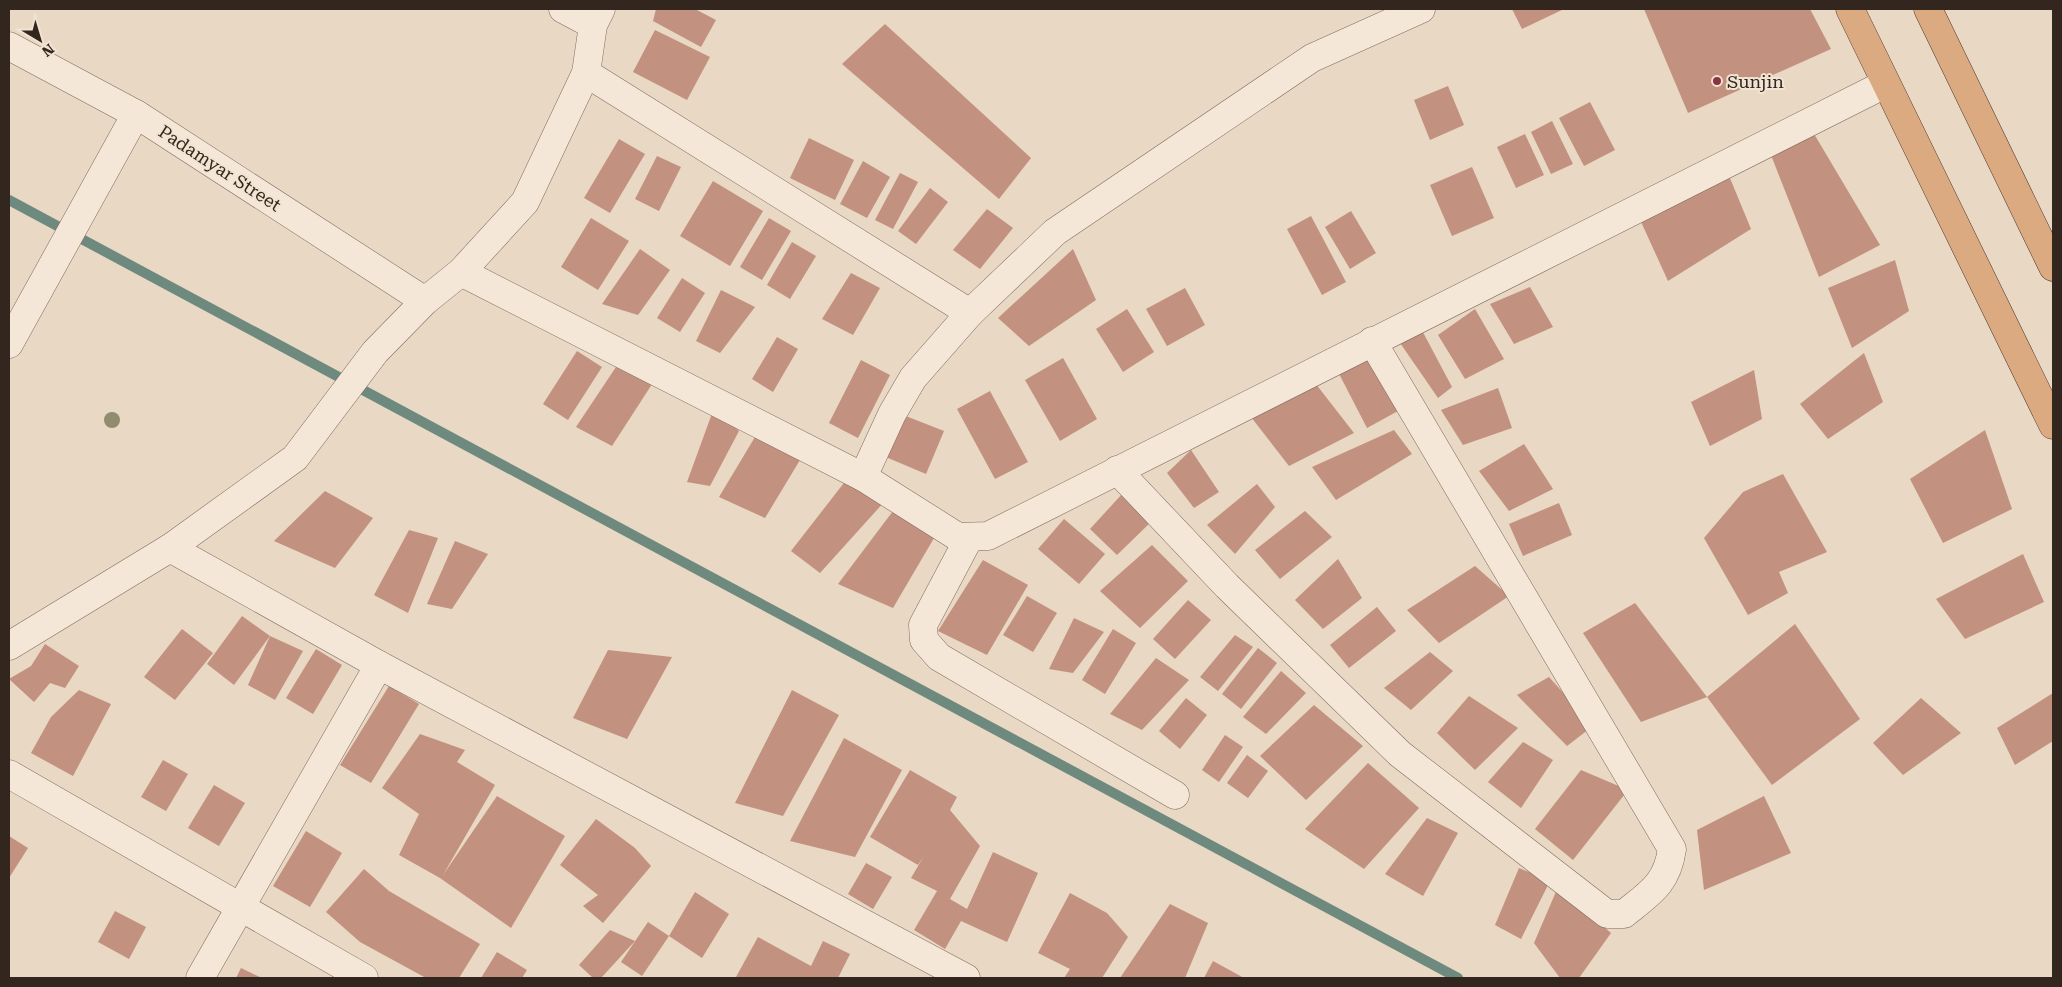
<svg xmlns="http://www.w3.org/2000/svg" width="2062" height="987" font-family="'Roboto Serif',serif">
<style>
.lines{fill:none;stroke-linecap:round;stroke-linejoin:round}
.stream{stroke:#6e897e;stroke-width:10}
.building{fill:#c2917f}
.minor-casing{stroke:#816b5d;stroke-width:29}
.trunk-casing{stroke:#4f3a31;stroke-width:29}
.minor{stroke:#f4e7d7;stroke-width:28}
.trunk{stroke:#dbaa80;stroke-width:28}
.tree{fill:#918c6e}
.poi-dot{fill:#893441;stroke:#f1e4d3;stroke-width:2}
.labels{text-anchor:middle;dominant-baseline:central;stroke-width:4;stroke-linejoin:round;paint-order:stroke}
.poi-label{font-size:18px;fill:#33261f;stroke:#f1e4d3;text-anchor:start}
.street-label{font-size:18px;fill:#33261f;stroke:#f1e4d3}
</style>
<rect width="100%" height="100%" fill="#e8d8c4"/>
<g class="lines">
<polyline class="stream" points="9,200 1458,978"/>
</g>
<g class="building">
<polygon points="656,9 695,9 716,20 701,47 653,21"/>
<polygon points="1512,9 1564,9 1522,29"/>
<polygon points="1644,9 1810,9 1831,49 1688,113"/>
<polygon points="885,24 1031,158 999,199 842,64"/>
<polygon points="655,30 710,57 687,100 633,72"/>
<polygon points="1448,86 1464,125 1430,140 1414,100"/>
<polygon points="1590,102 1615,150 1584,166 1559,118"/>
<polygon points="1552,121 1573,164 1551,174 1531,132"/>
<polygon points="1807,122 1880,245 1819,277 1765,140"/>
<polygon points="1525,134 1544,175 1516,188 1497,147"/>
<polygon points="809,138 854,160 835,200 790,178"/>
<polygon points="619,139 645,154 610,213 584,198"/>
<polygon points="1720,154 1751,229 1668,281 1632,202"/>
<polygon points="657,156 681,167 659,211 635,199"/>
<polygon points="863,161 890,177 867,218 840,204"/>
<polygon points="1472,167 1494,218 1452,236 1430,185"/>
<polygon points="900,173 918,182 893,229 875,220"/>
<polygon points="713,181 763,211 730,266 680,236"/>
<polygon points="930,188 948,202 916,244 898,231"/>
<polygon points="987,209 1013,228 980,269 953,250"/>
<polygon points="1351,211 1376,253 1350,269 1325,227"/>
<polygon points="1311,216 1346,282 1322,295 1287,229"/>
<polygon points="591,218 629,241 598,290 561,267"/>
<polygon points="769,218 791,231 762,280 740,267"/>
<polygon points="792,242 816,256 790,299 767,285"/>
<polygon points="640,249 670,270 638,315 602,304"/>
<polygon points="1073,249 1096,300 1029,346 998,318"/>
<polygon points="1895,260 1909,311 1852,348 1828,288"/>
<polygon points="851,273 880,288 853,335 822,319"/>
<polygon points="682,278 705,293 680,332 657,318"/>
<polygon points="1530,287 1553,327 1514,344 1490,304"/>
<polygon points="1185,288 1205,325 1167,346 1146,309"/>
<polygon points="721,290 755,307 720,353 696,341"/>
<polygon points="1127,309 1154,352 1123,372 1096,329"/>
<polygon points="1475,309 1504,359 1465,379 1438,335"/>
<polygon points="1417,321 1452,387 1438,398 1396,337"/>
<polygon points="777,337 798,349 773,392 752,379"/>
<polygon points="577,351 602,367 568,420 543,404"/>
<polygon points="1864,353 1883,402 1828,439 1800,404"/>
<polygon points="1063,358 1097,419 1060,441 1025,380"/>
<polygon points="1369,359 1398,411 1367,428 1335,366"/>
<polygon points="861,360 890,375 858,438 829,423"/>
<polygon points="618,364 656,378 612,446 576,427"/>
<polygon points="1754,370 1762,419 1710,446 1691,402"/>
<polygon points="1312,379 1354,433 1289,466 1251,417"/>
<polygon points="1498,388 1512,428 1463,445 1441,410"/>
<polygon points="990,391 1028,462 995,479 957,409"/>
<polygon points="714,408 739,431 710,486 687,482"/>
<polygon points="898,413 944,431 926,474 881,455"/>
<polygon points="1394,430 1412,454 1336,500 1312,467"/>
<polygon points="1985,430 2012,509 1943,543 1910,479"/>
<polygon points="758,432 800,460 765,518 719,497"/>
<polygon points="1524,444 1553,489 1509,511 1479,471"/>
<polygon points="1191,450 1219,492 1194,508 1167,473"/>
<polygon points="1783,474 1827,552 1779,572 1788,593 1748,615 1704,538 1743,492"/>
<polygon points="847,479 885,501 820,573 791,551"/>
<polygon points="1257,484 1275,507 1235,554 1207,525"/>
<polygon points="325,491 373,518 335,568 274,541"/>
<polygon points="1123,493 1155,518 1117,555 1090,529"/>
<polygon points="1559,503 1572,535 1523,556 1509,524"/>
<polygon points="893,511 937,533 893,608 838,584"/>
<polygon points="1305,511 1332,537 1280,579 1255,550"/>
<polygon points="1064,519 1105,554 1079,584 1038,549"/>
<polygon points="409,530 438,538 408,613 374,595"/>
<polygon points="455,541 488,554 452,609 427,604"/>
<polygon points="1152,545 1188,581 1140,628 1100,591"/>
<polygon points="2023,554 2044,602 1965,639 1936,599"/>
<polygon points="1338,559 1362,598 1323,629 1295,600"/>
<polygon points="983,560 1028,585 987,655 938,631"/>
<polygon points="1475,566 1509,596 1439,643 1407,610"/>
<polygon points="1027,596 1057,613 1033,652 1003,635"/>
<polygon points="1188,600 1211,620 1175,659 1153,639"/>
<polygon points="1635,603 1707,697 1641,722 1583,633"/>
<polygon points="1377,607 1396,631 1349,668 1330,645"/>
<polygon points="242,616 270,636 234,685 207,664"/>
<polygon points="1074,618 1104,632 1073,673 1049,669"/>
<polygon points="1795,624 1860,719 1772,785 1707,697"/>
<polygon points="182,629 213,653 175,700 144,677"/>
<polygon points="1113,629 1136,643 1105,694 1082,680"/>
<polygon points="1235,635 1253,647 1218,691 1200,677"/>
<polygon points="270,636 303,651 275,700 248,685"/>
<polygon points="45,644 79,666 65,688 50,683 34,702 9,679 31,666"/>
<polygon points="1258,648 1277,663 1241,709 1222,694"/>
<polygon points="316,649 342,665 313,714 286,698"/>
<polygon points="608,650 672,657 627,739 573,718"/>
<polygon points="1430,652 1453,671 1411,710 1384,688"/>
<polygon points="1156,658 1189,680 1142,730 1110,714"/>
<polygon points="1281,671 1306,693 1266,734 1243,717"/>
<polygon points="1549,677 1593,726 1567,746 1517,695"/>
<polygon points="389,686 419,704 371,783 340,765"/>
<polygon points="79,690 111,704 73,776 31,753 51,717"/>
<polygon points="792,690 839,715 783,816 735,803"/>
<polygon points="2053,693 2053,741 2015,765 1997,728"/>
<polygon points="1469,696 1518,728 1475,770 1437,733"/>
<polygon points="1186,698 1207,715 1180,749 1159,731"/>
<polygon points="1921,698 1961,733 1903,775 1873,743"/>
<polygon points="1314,705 1363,746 1306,800 1260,756"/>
<polygon points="420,734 465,750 457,762 495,785 443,875 497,796 565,836 511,928 440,878 399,855 419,814 382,788"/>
<polygon points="1225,735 1243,747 1219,782 1202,770"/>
<polygon points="844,738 902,770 855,857 790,841"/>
<polygon points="1523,742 1553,760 1521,808 1488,782"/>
<polygon points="1247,755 1268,771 1248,798 1227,783"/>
<polygon points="163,760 188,774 166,811 141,797"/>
<polygon points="1368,763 1419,808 1364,869 1305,829"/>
<polygon points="910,770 957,797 950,810 980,846 950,899 967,909 993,852 1038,873 1007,942 961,921 945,949 914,930 937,891 911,878 924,856 918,865 870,837"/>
<polygon points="1581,770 1628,790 1573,860 1535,829"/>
<polygon points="214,785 245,803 219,846 188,828"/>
<polygon points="1764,796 1791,853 1704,890 1697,830"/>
<polygon points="1427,818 1458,833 1423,896 1385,874"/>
<polygon points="596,819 635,848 651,866 603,923 583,906 598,895 560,865"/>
<polygon points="306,831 342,853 310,907 273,886"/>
<polygon points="9,836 28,848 9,878"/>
<polygon points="866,863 892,877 873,909 848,894"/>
<polygon points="1519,868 1550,881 1521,939 1495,925"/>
<polygon points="364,869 389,891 480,944 459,978 426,978 360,942 326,912"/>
<polygon points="1558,887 1611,933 1579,978 1560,978 1534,943"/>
<polygon points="695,892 729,914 702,958 669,936"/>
<polygon points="1070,893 1107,913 1128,937 1102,978 1064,978 1070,969 1038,953"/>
<polygon points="1170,904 1208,923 1185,978 1120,978"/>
<polygon points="115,911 146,927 129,959 98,942"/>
<polygon points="648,922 669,936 642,976 621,962"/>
<polygon points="610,930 635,941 601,978 593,978 579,965"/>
<polygon points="758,937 811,966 823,941 850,954 838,978 738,978 736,977"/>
<polygon points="497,952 527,970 522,978 481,978"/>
<polygon points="1213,961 1244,978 1204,978"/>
<polygon points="241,968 262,978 236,978"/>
</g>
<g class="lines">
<defs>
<g id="minor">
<polyline points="563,9 593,25"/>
<polyline points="9,46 136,114 425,301"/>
<polyline points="586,73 970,313"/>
<polyline points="461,272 863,477 958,537 988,536 1885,84"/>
<polyline points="9,344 136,114"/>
<path d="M1117 470 1227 586 1400 754 1607 914H1624C1650 893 1667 884 1672 849L1372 341"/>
<polyline points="863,477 892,414 913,378 970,313 1055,232 1312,58 1421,9"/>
<polyline points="969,538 923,625 924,640 939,657 1175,795"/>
<polyline points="170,548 379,665 966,978"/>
<polyline points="9,646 170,548 295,458 375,352 425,301 461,272 525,202 586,73 593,25 601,9"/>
<polyline points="9,774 364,978"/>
<polyline points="200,978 379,665"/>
</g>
<g id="trunk">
<polyline points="1850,9 2053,425"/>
<polyline points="1928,9 2053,267"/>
</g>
</defs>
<use href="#minor" class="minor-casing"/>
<use href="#trunk" class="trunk-casing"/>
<use href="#minor" class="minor"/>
<use href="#trunk" class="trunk"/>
</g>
<circle class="tree" cx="112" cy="420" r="8"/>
<circle class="poi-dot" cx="1717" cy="81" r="5"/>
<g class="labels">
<g class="poi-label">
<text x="1727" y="81">Sunjin</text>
</g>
<g class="street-label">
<text transform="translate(220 168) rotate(33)">Padamyar Street</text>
</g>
</g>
<rect width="2062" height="987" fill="none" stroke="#33261f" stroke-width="20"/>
<g transform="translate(40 40) rotate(142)" stroke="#f1e4d3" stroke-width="4" paint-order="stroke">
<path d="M0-4L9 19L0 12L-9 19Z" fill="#33261f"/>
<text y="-8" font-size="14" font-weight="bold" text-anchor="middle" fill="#33261f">N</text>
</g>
</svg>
